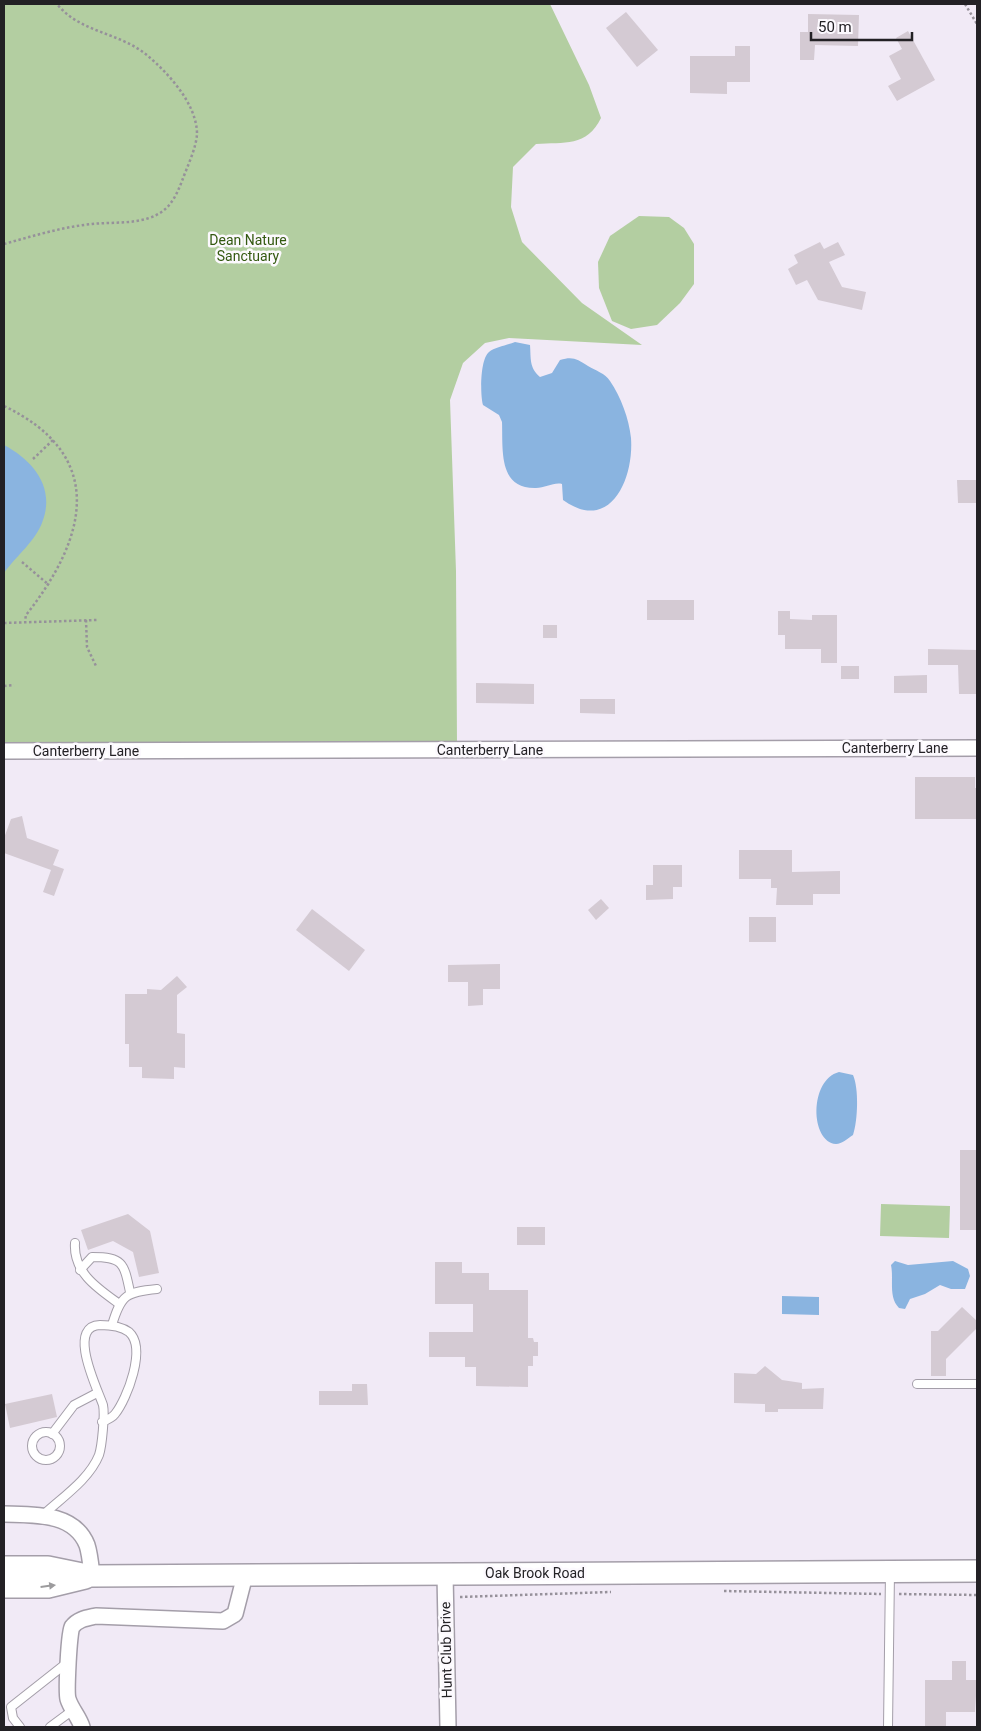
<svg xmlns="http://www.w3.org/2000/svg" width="981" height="1731" font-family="Roboto,sans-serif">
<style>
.green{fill:#b3cea1}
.water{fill:#8ab4e0}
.building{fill:#d4cad3}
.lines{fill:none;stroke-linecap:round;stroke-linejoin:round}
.lane-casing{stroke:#a49ea9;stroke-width:10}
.street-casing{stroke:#a49ea9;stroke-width:18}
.secondary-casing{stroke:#a49ea9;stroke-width:24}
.path{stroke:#96919a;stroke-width:2.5;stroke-dasharray:2.5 2.5;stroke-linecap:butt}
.lane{stroke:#fff;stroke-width:8}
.street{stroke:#fff;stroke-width:15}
.secondary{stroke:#fff;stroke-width:21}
.oneway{fill:#9c9b9d}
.labels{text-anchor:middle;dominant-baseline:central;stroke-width:5;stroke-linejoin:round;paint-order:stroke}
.park-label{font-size:14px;fill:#335910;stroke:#fcf9fe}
.street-label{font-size:14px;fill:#232125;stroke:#fcf9fe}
</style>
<rect width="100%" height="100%" fill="#f1eaf6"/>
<g class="green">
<path d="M4 4H550L589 85 601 118C587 147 564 142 536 144L513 167 511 207 522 242 582 303 642 345 509 338 485 343 463 363 450 400 456 571 457 745 4 747Z"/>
<polygon points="639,216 669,217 684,228 694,244 694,284 680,303 657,325 631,329 612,321 599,288 598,262 610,236"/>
<polygon points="881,1204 950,1206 949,1238 880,1236"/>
</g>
<g class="water">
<path d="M515 342 530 345C531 358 529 368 540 377L552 373 560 360C573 356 577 359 588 366 596 371 605 373 610 381 621 397 629 419 631 438 634 479 610 534 563 500L562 484C554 482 545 488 536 488 498 489 503 450 502 422L499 415 483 405C480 395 480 359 489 352 495 347 508 345 515 342Z"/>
<path d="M4 445C32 460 55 486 43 520 37 540 16 556 4 573Z"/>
<path d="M839 1072 853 1075C859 1088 858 1121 853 1135 848 1138 842 1144 836 1144 810 1142 809 1080 839 1072Z"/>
<path d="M895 1261 908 1265 953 1261 968 1269 970 1276 965 1289H951L940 1285 925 1294 910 1299 905 1309 899 1308C888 1297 894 1279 891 1265Z"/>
<polygon points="782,1296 819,1297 819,1315 782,1314"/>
</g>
<g class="building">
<polygon points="626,12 658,50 637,67 606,28"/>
<polygon points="808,14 859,15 858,46 815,45 814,60 800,60 800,32 808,32"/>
<polygon points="908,31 935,80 897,101 888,86 901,79 889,56 902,49 896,38"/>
<polygon points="735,46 750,46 750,82 727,82 727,94 690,93 690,56 735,56"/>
<polygon points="820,242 824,249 838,242 845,255 829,262 842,287 866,292 862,310 818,300 807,280 796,285 788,269 798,263 794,255"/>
<polygon points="957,480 977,480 977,503 958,503"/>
<rect x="647" y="600" width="47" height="20"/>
<polygon points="778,611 790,611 790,619 812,620 812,615 837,615 837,663 821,663 821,649 785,649 785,635 778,635"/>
<rect x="543" y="625" width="14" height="13"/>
<polygon points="928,649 977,650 977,694 959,694 958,665 928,665"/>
<rect x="841" y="666" width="18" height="13"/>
<polygon points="927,675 927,693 894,693 894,676"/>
<polygon points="476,683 534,684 534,704 476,703"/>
<polygon points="580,699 615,699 615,714 580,713"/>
<polygon points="915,777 975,777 975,788 977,788 977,819 915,819"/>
<polygon points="22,816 27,838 59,850 53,865 64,869 54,896 43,892 51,870 4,853 4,838 11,819"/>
<polygon points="739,850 792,850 792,872 840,871 840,894 813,894 813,905 776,905 777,888 771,888 771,879 739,879"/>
<polygon points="653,865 682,865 682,887 673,887 673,899 646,900 646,885 653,885"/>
<polygon points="601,899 609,908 596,920 588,910"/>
<polygon points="312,909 365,950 349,971 296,930"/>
<rect x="749" y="917" width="27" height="25"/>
<polygon points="500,964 500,989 483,989 483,1005 468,1006 468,982 448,982 448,965"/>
<polygon points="177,976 187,987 177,995 177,1033 185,1034 185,1068 174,1067 174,1079 142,1078 142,1067 129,1067 129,1044 125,1044 125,994 147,994 147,989 161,990"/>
<rect x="960" y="1150" width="17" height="80"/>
<polygon points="128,1214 150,1231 159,1273 139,1277 133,1252 113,1241 88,1250 81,1230"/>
<rect x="517" y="1227" width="28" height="18"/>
<polygon points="435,1262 462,1262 462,1273 489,1273 489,1290 528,1290 528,1338 533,1338 534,1342 538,1342 538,1356 533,1356 533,1366 528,1366 528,1387 476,1386 476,1367 465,1367 465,1357 429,1357 429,1332 473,1332 473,1304 435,1304"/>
<polygon points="962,1307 977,1321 977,1328 946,1359 946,1376 931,1376 931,1331 938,1331"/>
<polygon points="765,1366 782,1380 802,1383 802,1389 824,1388 823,1409 778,1409 778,1412 765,1412 765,1404 734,1403 734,1373 756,1374"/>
<polygon points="352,1384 367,1384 368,1405 319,1405 319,1391 352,1391"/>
<polygon points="52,1394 57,1417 10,1428 5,1404"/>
<polygon points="952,1661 966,1661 966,1680 977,1680 975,1712 946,1712 946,1727 925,1727 925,1680 952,1680"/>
</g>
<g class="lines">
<defs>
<g id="lane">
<path d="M75 1243C73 1272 97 1288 118 1303"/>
<path d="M80 1270 92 1257C123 1257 124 1263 130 1292"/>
<path d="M112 1325C121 1295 126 1292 157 1289"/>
<polyline points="917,1384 977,1384"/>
<circle cx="46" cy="1446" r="14"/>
<polyline points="52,1434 74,1405 97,1393"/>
<path d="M42 1516C61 1498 89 1480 99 1455 102 1446 105 1414 103 1405 98 1390 66 1326 100 1325 110 1325 121 1326 129 1332 147 1348 127 1399 115 1414 112 1418 107 1420 102 1422"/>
<polyline points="20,1727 13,1718 11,1707 68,1662"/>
<polyline points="50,1727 73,1710"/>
<polyline points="888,1727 890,1572"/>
</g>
<g id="street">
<polyline points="4,751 977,748"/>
<path d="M4 1514C33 1515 74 1512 87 1545 90 1554 91 1567 92 1576"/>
<polyline points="445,1574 448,1727"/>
<path d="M82 1727C79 1717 71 1709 68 1699 66 1692 69 1631 72 1627 78 1619 87 1618 96 1616L223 1621 235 1614 245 1575"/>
</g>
<g id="secondary">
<polyline points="4,1567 48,1567 92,1576 977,1571"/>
<polyline points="4,1587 48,1587 85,1578"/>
</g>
</defs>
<use href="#lane" class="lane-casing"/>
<use href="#street" class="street-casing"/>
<use href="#secondary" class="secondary-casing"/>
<g class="path">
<polyline points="965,4 977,24"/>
<path d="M4 244C33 236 62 227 92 224 111 222 131 224 149 218 168 212 175 199 182 181 187 167 196 149 197 134 197 104 168 73 148 56 120 32 80 33 57 4"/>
<path d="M4 406C108 456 87 538 26 615L25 621"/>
<polyline points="33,459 53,440"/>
<polyline points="22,562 49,585"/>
<polyline points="86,620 87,647 96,666"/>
<polyline points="4,623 97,620"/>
<polyline points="4,686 14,685"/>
<polyline points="724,1591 881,1594"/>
<polyline points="899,1594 977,1595"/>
<polyline points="460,1597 611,1592"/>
</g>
<use href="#lane" class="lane"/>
<use href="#street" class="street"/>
<use href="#secondary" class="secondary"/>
</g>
<defs><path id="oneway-solid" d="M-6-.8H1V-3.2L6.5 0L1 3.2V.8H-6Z" transform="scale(1.25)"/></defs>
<use class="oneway" href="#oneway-solid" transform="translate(48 1586) rotate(-7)"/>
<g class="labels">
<g class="park-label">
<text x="248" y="240">Dean Nature<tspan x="248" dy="16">Sanctuary</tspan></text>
</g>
<g class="street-label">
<text x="895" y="748">Canterberry Lane</text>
<text x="490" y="750">Canterberry Lane</text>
<text x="86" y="751">Canterberry Lane</text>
<text x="535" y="1573">Oak Brook Road</text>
<text transform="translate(446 1650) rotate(-91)">Hunt Club Drive</text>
</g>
</g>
<rect width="981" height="1731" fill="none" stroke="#232125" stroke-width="10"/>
<path d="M811 32v8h101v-8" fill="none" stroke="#232125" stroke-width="2.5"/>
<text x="818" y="32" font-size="15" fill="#232125" stroke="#fcf9fe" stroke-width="4" paint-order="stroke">50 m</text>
</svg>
